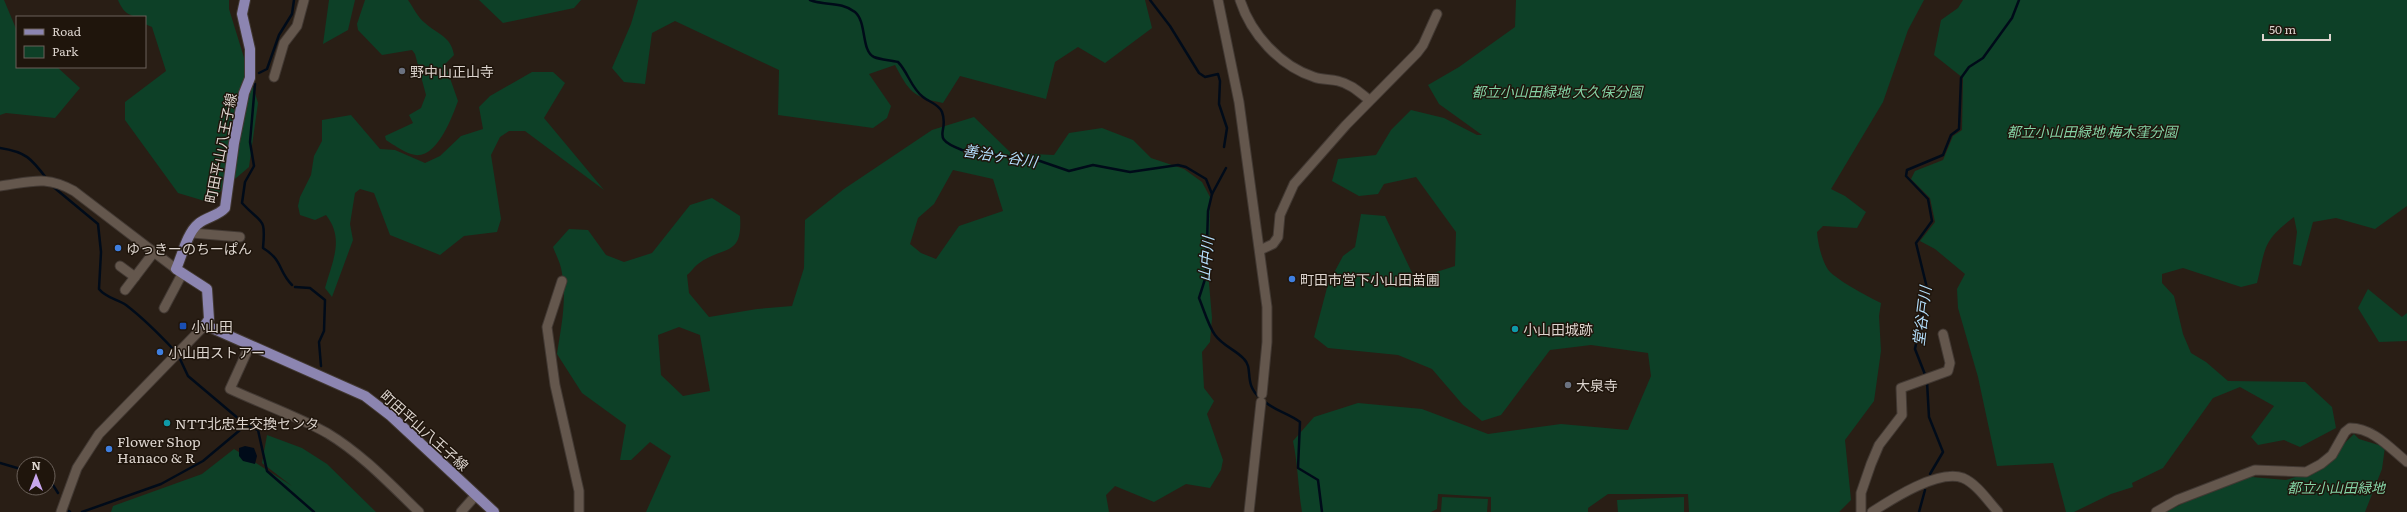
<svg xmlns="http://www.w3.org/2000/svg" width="2407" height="512" font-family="Literata,'Noto Sans JP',serif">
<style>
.green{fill:#0d4027;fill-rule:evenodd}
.water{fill:#000b19}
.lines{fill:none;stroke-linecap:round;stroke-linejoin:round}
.stream{stroke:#000b19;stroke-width:2.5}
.minor-casing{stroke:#423933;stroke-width:11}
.major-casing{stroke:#423933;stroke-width:12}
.minor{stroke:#64574d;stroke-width:9}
.major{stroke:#8c85b1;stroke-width:10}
.worship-dot{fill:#6b7280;stroke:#1f150c;stroke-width:1.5}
.shop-dot{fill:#3f7fe0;stroke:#1f150c;stroke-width:1.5}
.transit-dot{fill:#1a4fb4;stroke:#1f150c;stroke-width:1.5}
.culture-dot{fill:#0f9aa8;stroke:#1f150c;stroke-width:1.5}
.labels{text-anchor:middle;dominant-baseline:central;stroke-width:3;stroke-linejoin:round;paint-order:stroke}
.poi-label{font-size:14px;fill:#dcd4ce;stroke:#1f150c;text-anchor:start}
.park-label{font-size:14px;font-style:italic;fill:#84d2a4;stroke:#1f150c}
.street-label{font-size:14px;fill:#dcd4ce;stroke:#1f150c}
.water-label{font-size:15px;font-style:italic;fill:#b3defc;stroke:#1f150c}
</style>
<rect width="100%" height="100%" fill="#291e15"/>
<g class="green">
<polygon points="0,0 4,0 17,31 17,67 57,67 80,88 55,118 6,113 0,115"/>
<path d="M118 0H229V9L258 103 249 167 208 202 178 193 125 120V102L166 71 152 27 145 24V17C130 17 124 14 118 0Z"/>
<polygon points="329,0 355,0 348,30 323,44"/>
<path d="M365 0H408C413 7 418 18 425 23 437 34 451 36 454 55L445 64 458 101C452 117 436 163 411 154 402 151 394 145 386 140L385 136 413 123 409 115 421 108 426 95 415 54 412 50 382 55 358 30 357 24Z"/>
<polygon points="479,0 581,0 574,8 503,23"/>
<path d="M638 0H1145L1152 28 1105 63 1078 47 1055 62 1046 99 960 76 943 103C912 97 909 91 895 65L869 74 891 106 887 118 873 128 778 115 779 70 675 21 652 33 645 84 624 82 612 68 631 24Z"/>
<path d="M1516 0H1924L1908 30 1883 102 1831 189 1845 196 1866 212 1857 228 1823 226 1817 232C1818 244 1821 257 1827 268 1832 278 1869 297 1881 303L1879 316 1881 351 1874 401 1845 440 1851 500 1839 512H1689L1688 494H1608L1588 508V512H1491V497L1438 494 1437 509 1431 512H1302C1298 488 1298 465 1293 441L1314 417 1358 403 1422 409 1488 434 1561 424 1628 430 1651 376 1648 353 1591 345 1550 350 1501 415 1482 421 1463 405 1432 369 1398 355 1328 348 1314 337 1328 284 1343 256 1355 247 1361 214 1385 216 1415 279 1455 266 1456 232 1416 177 1384 184 1378 194 1359 196 1332 181 1338 159 1376 155 1391 130 1411 110 1444 118 1477 135H1482L1439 104 1428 85 1459 67 1515 27Z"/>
<path d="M1963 0H2407V206L2375 229 2336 218 2313 222 2301 266 2293 264 2297 232 2294 217C2262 241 2266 247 2257 283L2241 287 2183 268 2162 274V283L2174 296 2183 334 2191 353 2206 362 2228 381 2305 382 2332 407 2336 428 2300 447 2284 440 2258 445 2251 437 2274 406 2240 387 2213 398 2163 468 2132 483 2133 487 2111 494 2074 512H2066L2053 463 1997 466 1978 377 1958 308 1957 289 1965 274 1935 249 1920 241 1935 222 1930 198 1911 179 1915 171 1943 160 1953 136 1962 130 1963 78 1934 55 1941 20 1958 8Z"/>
<path d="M532 72H553L565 83 544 118 604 190 525 131H509L500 137 491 155 501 219 497 232 464 236 440 255 390 235 374 193 360 189 355 193 350 224 353 240 332 297 325 288C332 262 345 239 326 215L315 220 300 215 298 206 300 197 311 175 314 156 322 141V120L351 115 380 149 395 150 425 163 440 156 461 136 483 129 479 107 490 96Z"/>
<path d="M974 117 1011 153 1054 155 1069 133 1102 128 1133 140 1151 158 1184 169 1202 182 1210 197 1209 283 1212 318 1210 342 1202 352 1204 388 1214 401 1207 414 1223 460 1221 470 1210 488 1186 484 1154 502 1115 486 1106 495 1109 512H646L671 456 650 442 631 460H620L626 425 582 393 557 354C561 328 567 300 562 273 561 264 556 255 553 247L569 229 588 230 606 255 624 262 652 253 690 205 712 198 740 216C743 258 723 245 698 264 694 267 691 272 687 275L689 293 709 317 757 309 792 306 804 268 805 220 844 189 932 130ZM953 170 993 179 1003 211 959 226 936 259 921 253 910 244 918 218 934 204ZM679 327 700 335 710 391 683 396 661 375 658 335Z"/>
<polygon points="2368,289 2402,317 2407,313 2407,341 2379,342 2358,308"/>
<polygon points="2354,434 2359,439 2385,447 2382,469 2365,512 2165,512 2240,476 2286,480 2317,470"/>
<polygon points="267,435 302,448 327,464 376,512 111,512 113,506 202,474 234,449 292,486 262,463"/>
<polygon points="1442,497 1488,499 1487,512 1441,512"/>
<polygon points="1684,497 1684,512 1618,512 1617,500"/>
</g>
<polygon class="water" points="245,446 254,448 257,456 255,464 243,461 239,456 239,448"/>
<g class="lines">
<g class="stream">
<path d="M810 0C825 6 841 1 855 12 867 22 861 51 874 57 881 60 891 60 898 62 908 72 911 88 923 97 929 102 939 104 942 112 950 133 928 137 962 150L1040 161 1069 171 1093 165 1130 172 1178 165 1186 167 1206 179 1212 194"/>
<polyline points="1150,0 1170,26 1199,73 1205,77 1218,74 1220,81 1219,104 1227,128 1224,147"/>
<polyline points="259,73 267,69 279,35 292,14 294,0"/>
<path d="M255 84 250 142 254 166 245 182 242 203C262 225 266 216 263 248 283 260 278 271 292 285"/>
<path d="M0 148C26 152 31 158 47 179"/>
<path d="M1226 168 1212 194 1208 211 1206 276 1199 298C1204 310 1208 325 1215 335 1223 346 1236 350 1244 359 1254 369 1243 383 1260 398"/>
<path d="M51 185 98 224 101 252 99 289C106 298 117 299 126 305 143 318 159 334 174 350"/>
<polyline points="295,287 310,288 325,300 324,331 319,342 321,366"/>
<polyline points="180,359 188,376 246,425 258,430 267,471 314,512"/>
<polyline points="1926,377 1915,349 1927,288 1916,243 1932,221 1928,199 1906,176 1907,170 1943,155 1951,135 1959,129 1961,78 1969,67 1983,58 2012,18 2019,0"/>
<polyline points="1927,382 1929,417 1943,452 1930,474"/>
<path d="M1264 401C1275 411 1288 413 1300 422L1298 468 1318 480 1322 512"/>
<polyline points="0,463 24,470"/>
<polyline points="48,477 58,493"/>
<polyline points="69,511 70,512"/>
<polyline points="82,512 161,484 203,461 246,425"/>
<polyline points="1919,512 1925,490"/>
</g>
<defs>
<g id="minor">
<polyline points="1218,0 1239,102 1267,307 1267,342 1262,394"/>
<path d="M1240 0C1251 34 1280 66 1314 77 1322 80 1330 79 1338 81 1351 84 1359 92 1369 100"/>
<polyline points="274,77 284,43 297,26 304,0"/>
<path d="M0 186C31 182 46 175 74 191L176 269"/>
<polyline points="192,233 240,237"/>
<polyline points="1260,250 1273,244 1278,237 1280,215 1294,184 1346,125 1417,53 1423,45 1437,14"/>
<polyline points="120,266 135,277"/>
<polyline points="562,281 547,327 555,385 579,491 579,512"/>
<polyline points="125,290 154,252"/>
<polyline points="164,308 182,274"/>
<path d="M250 345 230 389C262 404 297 416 327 433 362 454 390 484 419 512"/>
<polyline points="61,512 77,468 99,434 205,325"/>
<polyline points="461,512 476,495"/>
<polyline points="1249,512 1261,402"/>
<polyline points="1861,512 1861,493 1871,464 1879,445 1902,415 1901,388 1948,371 1950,363 1943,334"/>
<path d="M1872 512C1892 499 1938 469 1963 478 1977 484 1988 501 1998 512"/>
<path d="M2156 512 2177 500 2255 470 2306 472 2321 464 2332 455 2345 432 2350 428C2373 428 2390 448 2407 462"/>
</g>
<path id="major" d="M245 0 242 14 250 49V78L244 93 234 143 225 208C218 216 206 217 198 224 187 233 182 256 176 269L207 289 209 319 205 325 365 396 391 416 494 512"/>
</defs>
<use href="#minor" class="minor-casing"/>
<use href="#major" class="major-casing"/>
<use href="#minor" class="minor"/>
<use href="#major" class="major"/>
</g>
<g class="worship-dot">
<circle cx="402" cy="71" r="4"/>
<circle cx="1568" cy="385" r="4"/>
</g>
<g class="shop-dot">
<circle cx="118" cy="248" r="4"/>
<circle cx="1292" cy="279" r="4"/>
<circle cx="160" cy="352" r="4"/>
<circle cx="109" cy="449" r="4"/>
</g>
<rect class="transit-dot" x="179" y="322" width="8" height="8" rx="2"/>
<g class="culture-dot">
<circle cx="1515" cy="329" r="4"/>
<circle cx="167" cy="423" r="4"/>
</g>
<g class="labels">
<g class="poi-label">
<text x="410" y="71">野中山正山寺</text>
<text x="126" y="248">ゆっきーのちーぱん</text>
<text x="1300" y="279">町田市営下小山田苗圃</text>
<text x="191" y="326">小山田</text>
<text x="1523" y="329">小山田城跡</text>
<text x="168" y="352">小山田ストアー</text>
<text x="1576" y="385">大泉寺</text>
<text x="175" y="423">NTT北忠生交換センタ</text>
<text x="117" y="441">Flower Shop<tspan x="117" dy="16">Hanaco &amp; R</tspan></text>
</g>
<g class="park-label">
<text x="1557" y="91">都立小山田緑地 大久保分園</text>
<text x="2092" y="131">都立小山田緑地 梅木窪分園</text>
<text x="2336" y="487">都立小山田緑地</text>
</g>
<g class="street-label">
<text transform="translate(220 148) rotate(-79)">町田平山八王子線</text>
<text transform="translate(425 430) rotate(42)">町田平山八王子線</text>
</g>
<g class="water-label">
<text transform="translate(1000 155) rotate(9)">善治ヶ谷川</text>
<text transform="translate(1205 259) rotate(-85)">山中川</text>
<text transform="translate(1921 316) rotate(-83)">堂谷戸川</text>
</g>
</g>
<rect x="16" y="16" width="130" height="52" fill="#1f150c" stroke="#6b615a"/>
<rect x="24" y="29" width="20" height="6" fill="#8c85b1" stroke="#6b615a"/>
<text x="52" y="36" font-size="12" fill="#dcd4ce">Road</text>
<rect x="24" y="46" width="20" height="12" fill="#0d4027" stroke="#6b615a"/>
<text x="52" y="56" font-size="12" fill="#dcd4ce">Park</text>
<g transform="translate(36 476)"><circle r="19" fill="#1f150c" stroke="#6b615a"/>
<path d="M0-3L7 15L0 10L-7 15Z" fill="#c8a6ef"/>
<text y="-6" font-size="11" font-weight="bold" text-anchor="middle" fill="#dcd4ce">N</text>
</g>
<path d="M2263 34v6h67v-6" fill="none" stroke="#dcd4ce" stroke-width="2"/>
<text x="2269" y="34" font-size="12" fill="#dcd4ce" stroke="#1f150c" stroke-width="3" paint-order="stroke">50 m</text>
</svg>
